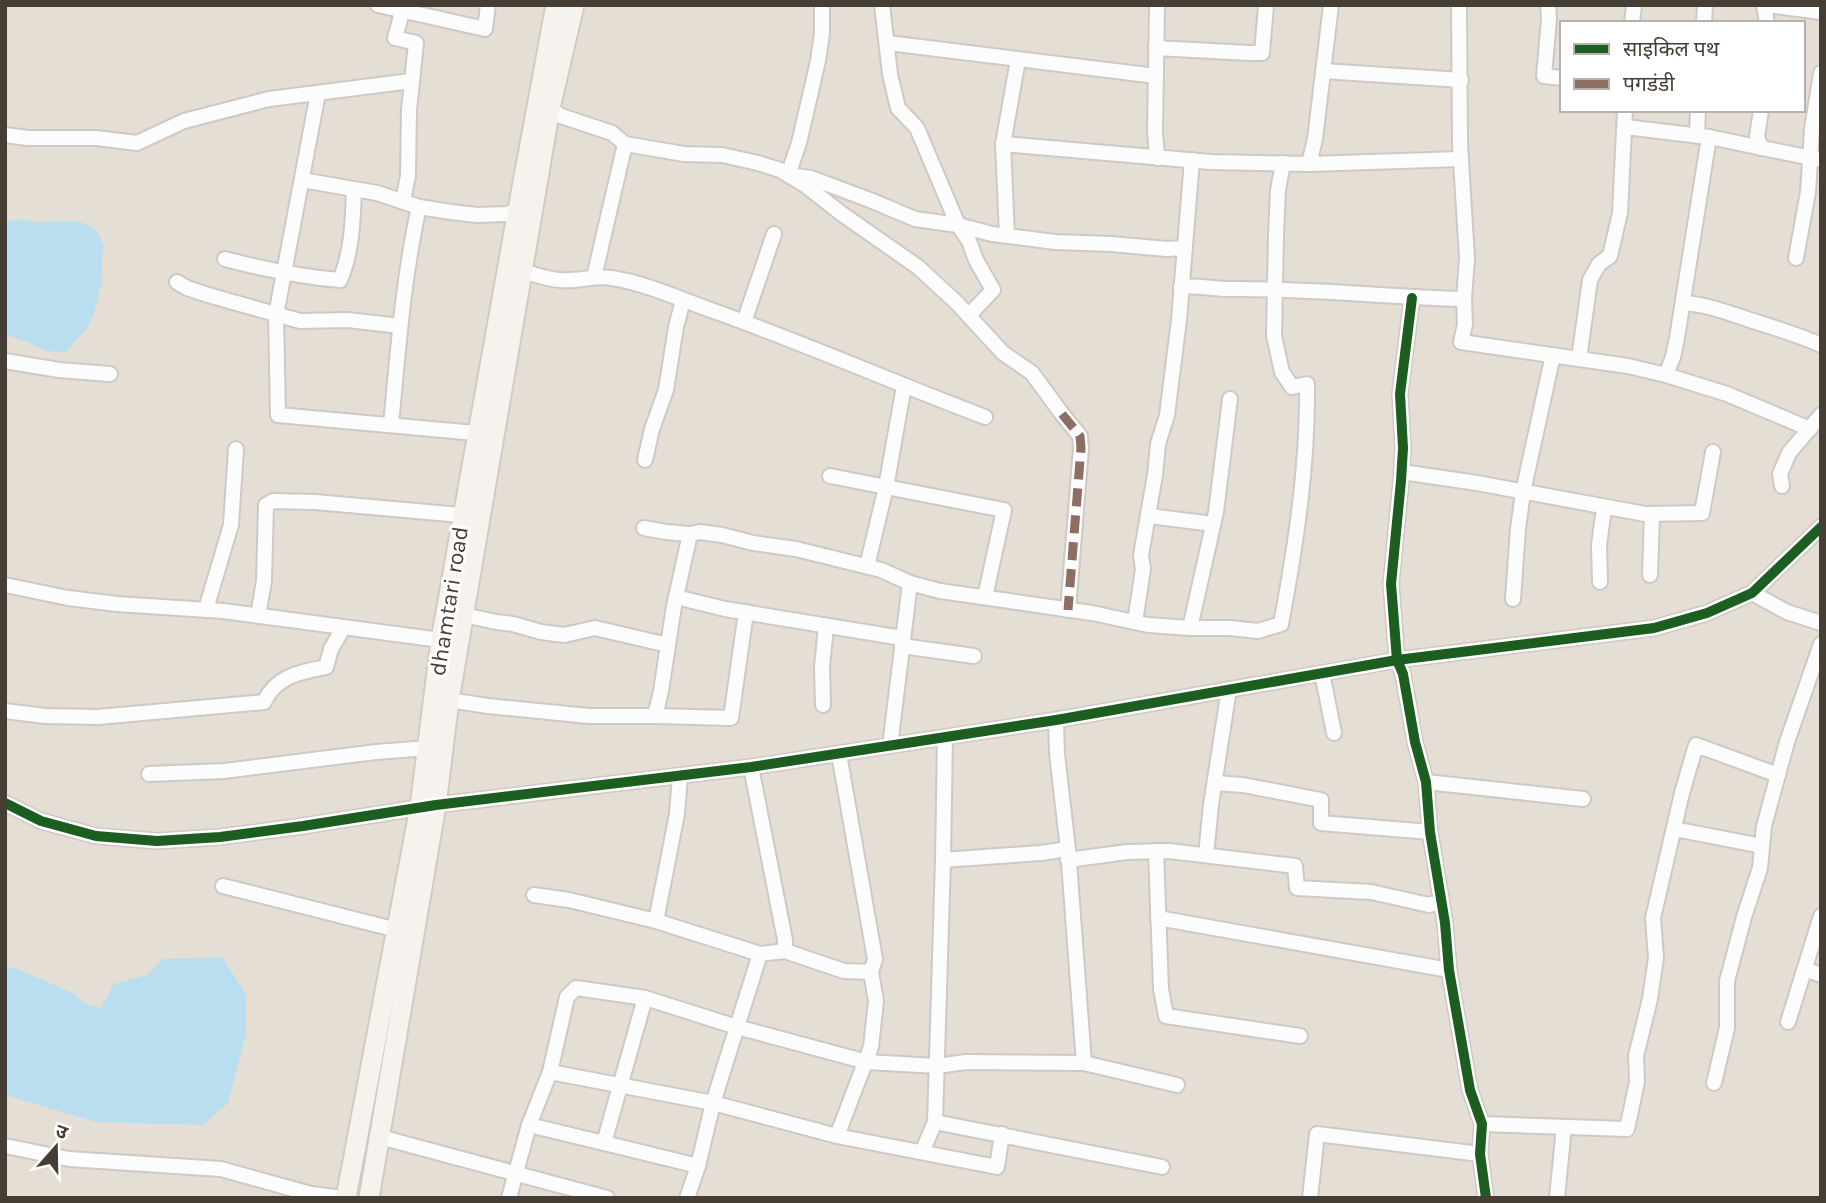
<svg xmlns="http://www.w3.org/2000/svg" width="1826" height="1203" font-family="Karla,'Noto Sans Devanagari',sans-serif">
<style>
.residential{fill:#e4ded5;fill-rule:evenodd}
.water{fill:#b8deef}
.lines{fill:none;stroke-linecap:round;stroke-linejoin:round}
.street-casing{stroke:#cdc9c4;stroke-width:18}
.secondary-casing{stroke:#d1cbc0;stroke-width:23}
.street{stroke:#fdfcfc;stroke-width:14}
.secondary{stroke:#f6f3ee;stroke-width:19}
.quiet{stroke:#8d6e63;stroke-width:9;stroke-dasharray:18 9;stroke-linecap:butt}
.cycleway-casing{stroke:#fff;stroke-width:15}
.cycleway{stroke:#1b5e20;stroke-width:10}
.labels{text-anchor:middle;dominant-baseline:central;stroke-width:6;stroke-linejoin:round;paint-order:stroke}
.street-label{font-size:23px;fill:#463e35;stroke:#fff}
</style>
<rect width="100%" height="100%" fill="#f0ede8"/>
<path class="residential" d="M5 5H1821V1198H5ZM1562 23H1803V110H1562Z"/>
<g class="water">
<polygon points="21,219 33,222 76,221 86,224 98,233 104,246 101,260 102,281 95,310 88,327 66,352 46,351 25,341 5,335 5,222"/>
<polygon points="222,957 246,994 246,1034 228,1103 203,1125 96,1122 5,1095 5,969 13,967 75,994 85,1004 101,1008 114,984 147,975 163,959"/>
</g>
<g class="lines">
<defs>
<g id="street">
<polyline points="378,5 485,29 488,5"/>
<polyline points="822,5 822,33 818,61 799,143 788,175 811,178 870,200 915,219 958,225 992,234 1055,242 1111,244 1167,249 1185,248"/>
<polyline points="882,5 890,74 898,108 917,128 958,225 969,241 976,260 993,290 969,315"/>
<polyline points="1459,5 1460,144 1467,258 1464,299 1465,324 1461,342 1628,366 1666,375 1727,394 1810,429"/>
<polyline points="1548,5 1549,19 1544,76 1562,78"/>
<polyline points="1764,5 1767,23"/>
<polyline points="1767,5 1821,12"/>
<polyline points="1632,23 1634,5"/>
<polyline points="1704,23 1705,5"/>
<polyline points="888,43 1156,76"/>
<polyline points="1156,48 1249,53 1262,53 1266,5"/>
<polyline points="1323,71 1461,80"/>
<polyline points="318,93 276,315 278,415 486,434"/>
<polyline points="550,108 561,116 612,133 625,144 684,154 722,155 758,163 780,170 805,185 842,214 918,267 957,303 1003,353 1032,373 1062,414 1080,436 1081,448 1068,610"/>
<polyline points="1761,110 1757,137 1761,148"/>
<polyline points="1625,127 1709,137 1821,160"/>
<polyline points="5,135 28,138 96,138 137,143 184,121 269,99 411,81"/>
<polyline points="1697,136 1698,110"/>
<polyline points="1003,144 1211,162 1309,164 1461,159"/>
<polyline points="1157,158 1155,131 1157,5"/>
<polyline points="1309,164 1315,139 1331,5"/>
<polyline points="302,180 377,193 419,207 451,212 477,215 506,214 526,208"/>
<polyline points="403,201 408,176 409,110 416,43 395,38 404,5"/>
<polyline points="1007,236 1003,144 1018,60"/>
<polyline points="1796,258 1808,192 1812,129 1821,73"/>
<path d="M225 259C263 269 301 277 340 280 352 252 353 220 354 190"/>
<path d="M513 269C529 272 544 279 560 280 578 282 594 275 612 278 644 283 678 298 708 309 802 342 892 382 985 417"/>
<polyline points="594,277 625,144"/>
<polyline points="177,282 187,288 208,295 300,321 348,320 400,326"/>
<path d="M1181 287C1198 285 1213 289 1230 289 1308 288 1386 297 1464 299"/>
<polyline points="1412,298 1400,394 1403,448 1401,481 1391,584 1397,660 1403,674 1415,742 1426,782 1430,832 1445,923 1449,970 1470,1090 1482,1124 1480,1154 1486,1198"/>
<path d="M1683 303C1705 304 1726 312 1747 319 1772 327 1797 334 1821 345"/>
<polyline points="744,322 774,234"/>
<polyline points="1579,359 1590,280 1599,264 1610,256 1620,213 1625,110"/>
<polyline points="5,361 59,370 110,374"/>
<polyline points="1666,375 1673,357 1677,338 1709,137"/>
<path d="M1230 399 1216 512 1190 628H1230L1258 631 1281 624C1296 544 1308 465 1307 384L1292 387 1282 372 1274 336 1276 235 1278 190 1283 163"/>
<path d="M391 425C398 352 403 278 419 207"/>
<polyline points="645,460 652,429 666,390 676,327 683,300"/>
<polyline points="1402,472 1477,483 1645,514 1702,513 1713,452"/>
<polyline points="830,476 1004,510 985,597"/>
<polyline points="1782,486 1780,474 1789,453 1821,415"/>
<polyline points="1149,516 1213,524"/>
<polyline points="644,528 666,532 690,534 700,532 722,535 753,543 796,549 881,570 910,583 940,591 1092,613 1148,625 1190,628"/>
<polyline points="867,566 886,487 904,386"/>
<polyline points="1650,575 1652,514"/>
<polyline points="1600,582 1599,545 1604,508"/>
<polyline points="5,585 68,598 117,604 223,611 448,641"/>
<polyline points="1752,593 1787,612 1821,623"/>
<polyline points="676,597 725,609 902,638"/>
<polyline points="1513,599 1518,529 1523,492 1553,355"/>
<polyline points="206,609 231,525 236,449"/>
<polyline points="464,615 496,622 513,624 541,632 564,635 595,628 668,645"/>
<polyline points="258,616 264,581 266,505 273,501 315,502 472,516"/>
<polyline points="1135,622 1143,569 1141,555 1155,475 1158,444 1167,415 1179,320 1192,160"/>
<polyline points="902,646 974,656"/>
<polyline points="1322,673 1334,733"/>
<polyline points="449,700 488,706 589,716 655,716 731,718 746,612"/>
<polyline points="823,705 822,667 826,626"/>
<path d="M5 711 45 716 98 717 264 702C276 676 300 672 326 667L331 649 343 628"/>
<polyline points="655,716 661,691 674,606 690,534"/>
<polyline points="1056,720 1057,754 1068,849 1084,1063"/>
<polyline points="890,746 910,583"/>
<polyline points="839,754 875,959 871,972"/>
<polyline points="751,767 785,940 785,951"/>
<polyline points="149,774 224,771 376,752 427,748"/>
<polyline points="1426,782 1583,799"/>
<polyline points="1215,783 1243,785 1321,800 1321,823 1430,832"/>
<polyline points="5,803 41,821 96,836 157,841 220,837 303,826 436,805 751,767 1056,720 1397,660 1654,628 1707,613 1752,593 1821,527"/>
<polyline points="1674,829 1762,846"/>
<polyline points="1156,851 1161,989 1166,1016 1300,1036"/>
<polyline points="1206,855 1211,805 1229,689"/>
<polyline points="943,860 1041,853 1068,849"/>
<polyline points="1068,860 1127,852 1169,851 1295,866 1297,888 1371,892 1429,905 1441,901"/>
<polyline points="223,886 397,930"/>
<polyline points="534,895 569,900 656,921 760,954 785,951 844,971 871,972 876,1001 871,1047 837,1136"/>
<polyline points="1158,918 1449,970"/>
<polyline points="656,921 677,814 680,776"/>
<polyline points="1805,969 1821,975"/>
<polyline points="645,998 604,1143 698,1166"/>
<polyline points="1788,1022 1821,916"/>
<polyline points="550,1072 713,1103 837,1136 997,1167 1002,1134"/>
<polyline points="1714,1083 1727,1028 1727,981 1744,917 1760,868 1764,826 1787,742 1821,644"/>
<polyline points="935,1122 1162,1167"/>
<polyline points="1482,1124 1627,1129 1637,1082 1636,1056 1650,999 1656,958 1653,918 1682,793 1696,745 1778,775"/>
<polyline points="529,1125 604,1143"/>
<polyline points="380,1137 607,1198"/>
<polyline points="5,1146 69,1159 221,1169 311,1194 344,1198"/>
<polyline points="922,1152 935,1122 943,860 945,737"/>
<polyline points="509,1198 529,1125 550,1072 567,997 576,988 645,998 737,1027 867,1062 937,1066 966,1062 1084,1063 1177,1085"/>
<polyline points="687,1198 698,1166 713,1103 760,954"/>
<polyline points="1310,1198 1317,1134 1480,1154"/>
<polyline points="1557,1198 1564,1127"/>
</g>
<g id="secondary">
<polyline points="346,1198 420,807 441,640 521,193 556,5"/>
<polyline points="369,1198 436,805 449,700 550,108 574,5"/>
</g>
</defs>
<use href="#street" class="street-casing"/>
<use href="#secondary" class="secondary-casing"/>
<use href="#street" class="street"/>
<use href="#secondary" class="secondary"/>
<polyline class="quiet" points="1062,414 1080,436 1081,448 1068,610"/>
<defs>
<g id="cycleway">
<polyline points="1412,298 1400,394 1403,448 1401,481 1391,584 1397,660 1403,674 1415,742 1426,782 1430,832 1445,923 1449,970 1470,1090 1482,1124 1480,1154 1486,1198"/>
<polyline points="5,803 41,821 96,836 157,841 220,837 303,826 436,805 751,767 1056,720 1397,660 1654,628 1707,613 1752,593 1821,527"/>
</g>
</defs>
<use href="#cycleway" class="cycleway-casing"/>
<use href="#cycleway" class="cycleway"/>
</g>
<g class="labels">
<g class="street-label">
<text transform="translate(449 601) rotate(-81)">dhamtari road</text>
</g>
</g>
<rect width="1826" height="1203" fill="none" stroke="#463e35" stroke-width="14"/>
<rect x="1560" y="21" width="245" height="91" fill="#ffffff" stroke="#b5b2ae" stroke-width="2"/>
<rect x="1574" y="44" width="35" height="10" fill="#1b5e20" stroke="#b5b2ae" stroke-width="2"/>
<text x="1623" y="56" font-size="21" fill="#463e35">साइकिल पथ</text>
<rect x="1574" y="79" width="35" height="10" fill="#8d6e63" stroke="#b5b2ae" stroke-width="2"/>
<text x="1623" y="91" font-size="21" fill="#463e35">पगडंडी</text>
<g transform="translate(56 1147) rotate(20)" stroke="#ffffff" stroke-width="5" paint-order="stroke">
<path d="M0-5L12 26L0 18L-12 26Z" fill="#463e35"/>
<text y="-10" font-size="19" font-weight="bold" text-anchor="middle" fill="#463e35">उ</text>
</g>
</svg>
